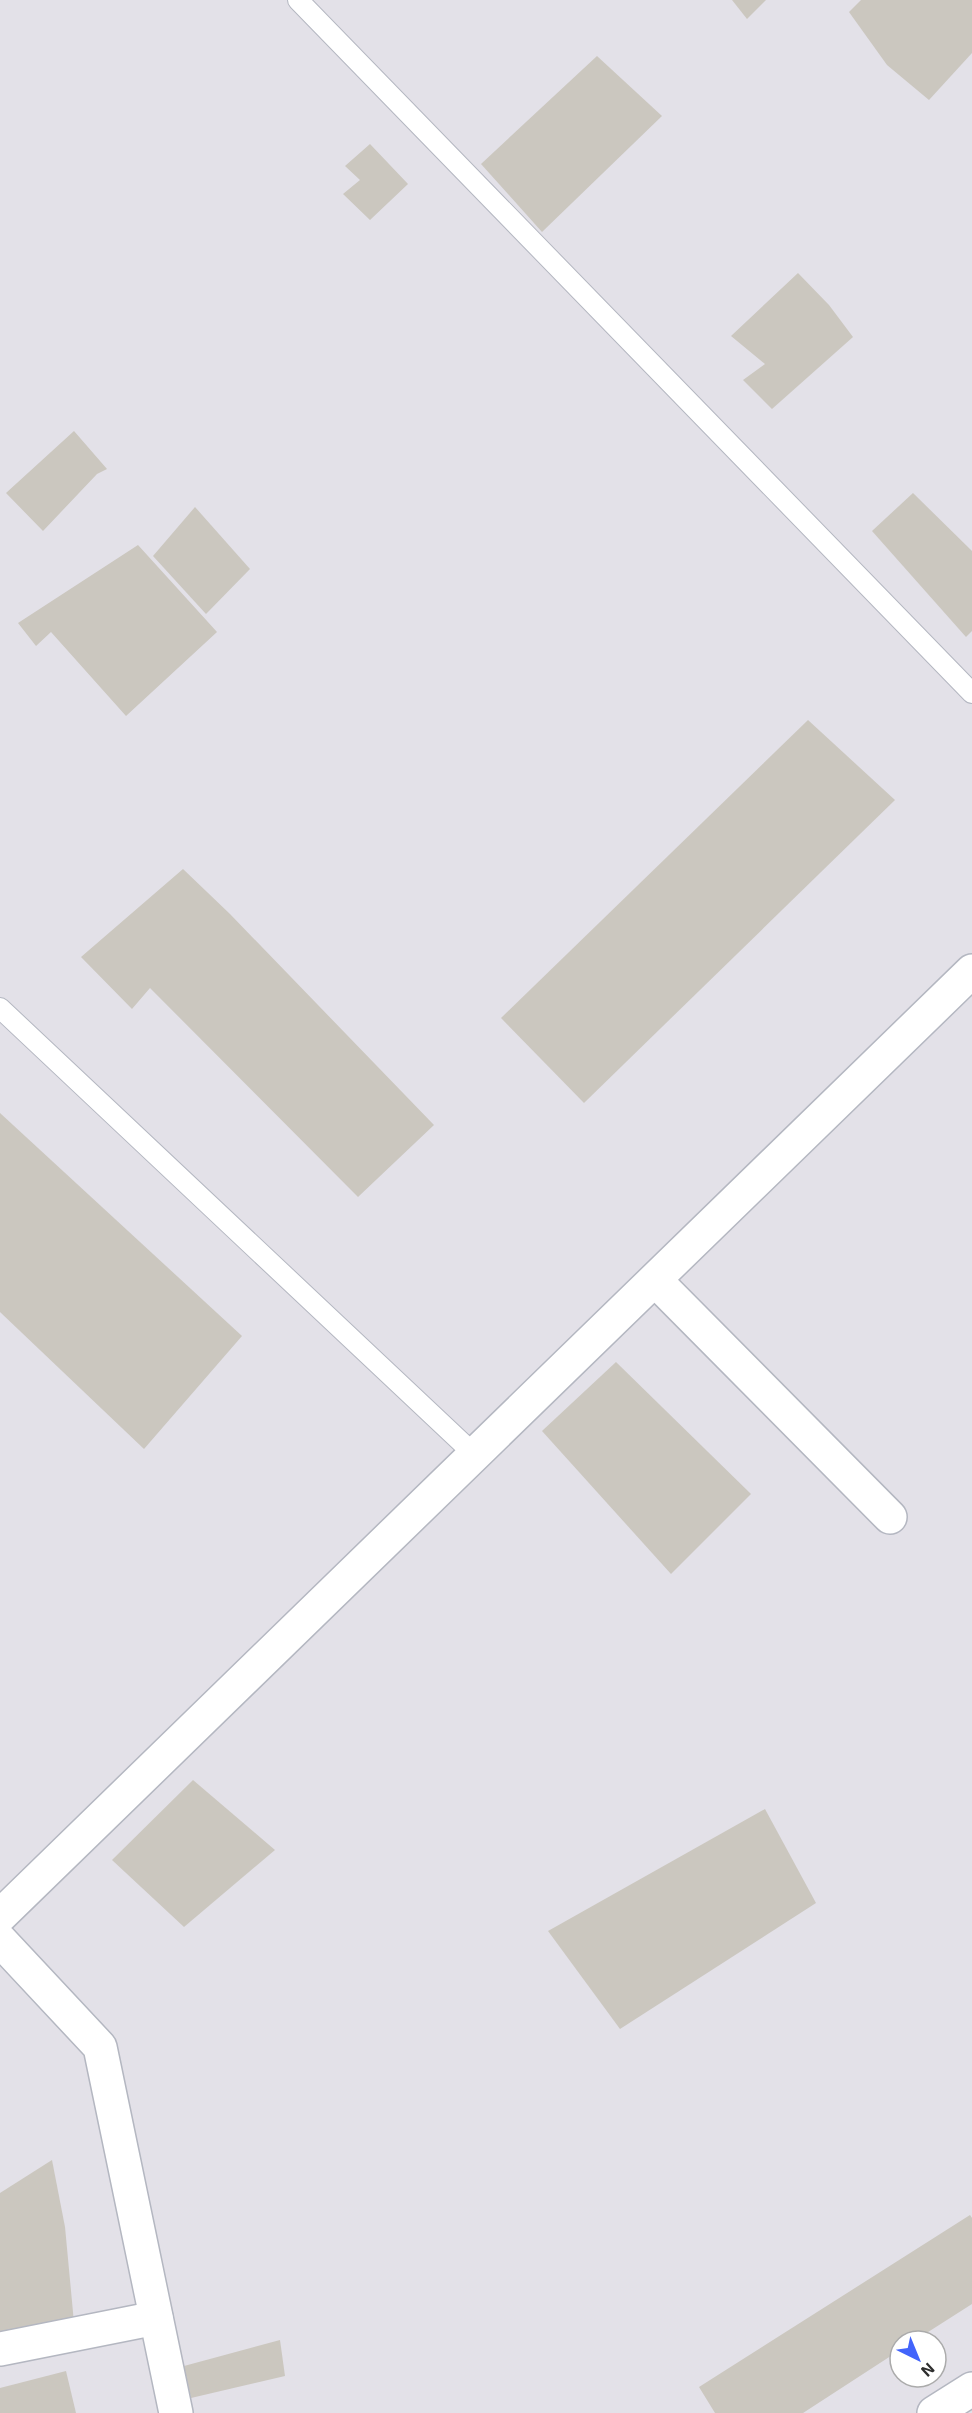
<svg xmlns="http://www.w3.org/2000/svg" width="972" height="2413" font-family="'Exo 2',sans-serif">
<style>
.industrial{fill:#e3e1e8;fill-rule:evenodd}
.building{fill:#cbc7bf}
.lines{fill:none;stroke-linecap:round;stroke-linejoin:round}
.lane-casing{stroke:#b4b7c1;stroke-width:22}
.street-casing{stroke:#b4b7c1;stroke-width:36}
.lane{stroke:#fff;stroke-width:20}
.street{stroke:#fff;stroke-width:33}
</style>
<rect width="100%" height="100%" fill="#efe9e1"/>
<path class="industrial" d="M0 0H972V2413H0ZM900 2341H936V2377H900Z"/>
<g class="building">
<polygon points="732,0 766,0 747,19"/>
<polygon points="861,0 972,0 972,53 929,100 887,65 849,12"/>
<polygon points="597,56 662,116 542,232 481,164"/>
<polygon points="370,144 408,184 370,220 343,194 360,180 345,166"/>
<polygon points="798,273 829,305 853,337 772,409 743,380 765,364 731,336"/>
<polygon points="74,431 107,469 97,474 43,531 6,493"/>
<polygon points="913,493 972,551 972,631 966,637 872,531"/>
<polygon points="195,507 250,569 206,614 153,556"/>
<polygon points="138,545 217,632 126,716 51,632 36,646 18,623"/>
<polygon points="808,720 895,800 584,1103 501,1018"/>
<polygon points="183,869 230,914 434,1125 358,1197 150,988 132,1009 81,957"/>
<polygon points="0,1113 242,1336 144,1449 0,1312"/>
<polygon points="616,1362 751,1494 671,1574 542,1431"/>
<polygon points="193,1780 275,1850 184,1927 112,1860"/>
<polygon points="765,1809 816,1903 620,2029 548,1931"/>
<polygon points="52,2160 65,2227 74,2323 0,2334 0,2193"/>
<polygon points="970,2215 972,2218 972,2304 914,2341 900,2341 900,2350 803,2413 715,2413 699,2387"/>
<polygon points="280,2340 285,2376 191,2398 184,2366"/>
<polygon points="66,2371 76,2413 0,2413 0,2388"/>
</g>
<g class="lines">
<defs>
<g id="lane">
<polyline points="298,0 972,693"/>
<polyline points="0,1008 475,1455"/>
</g>
<g id="street">
<polyline points="655,1280 890,1517"/>
<polyline points="0,1916 972,971"/>
<polyline points="0,1940 100,2047 176,2413"/>
<polyline points="0,2349 156,2318"/>
<polyline points="934,2413 972,2389"/>
</g>
</defs>
<use href="#lane" class="lane-casing"/>
<use href="#street" class="street-casing"/>
<use href="#lane" class="lane"/>
<use href="#street" class="street"/>
</g>
<g transform="translate(918 2359) rotate(137)"><circle r="28" fill="#ffffff" stroke="#ababab" stroke-width="1.5"/>
<path d="M0-4.5L10 22L0 15L-10 22Z" fill="#4264fb"/>
<text y="-9" font-size="16" font-weight="bold" text-anchor="middle" fill="#2e2e2e">N</text>
</g>
</svg>
